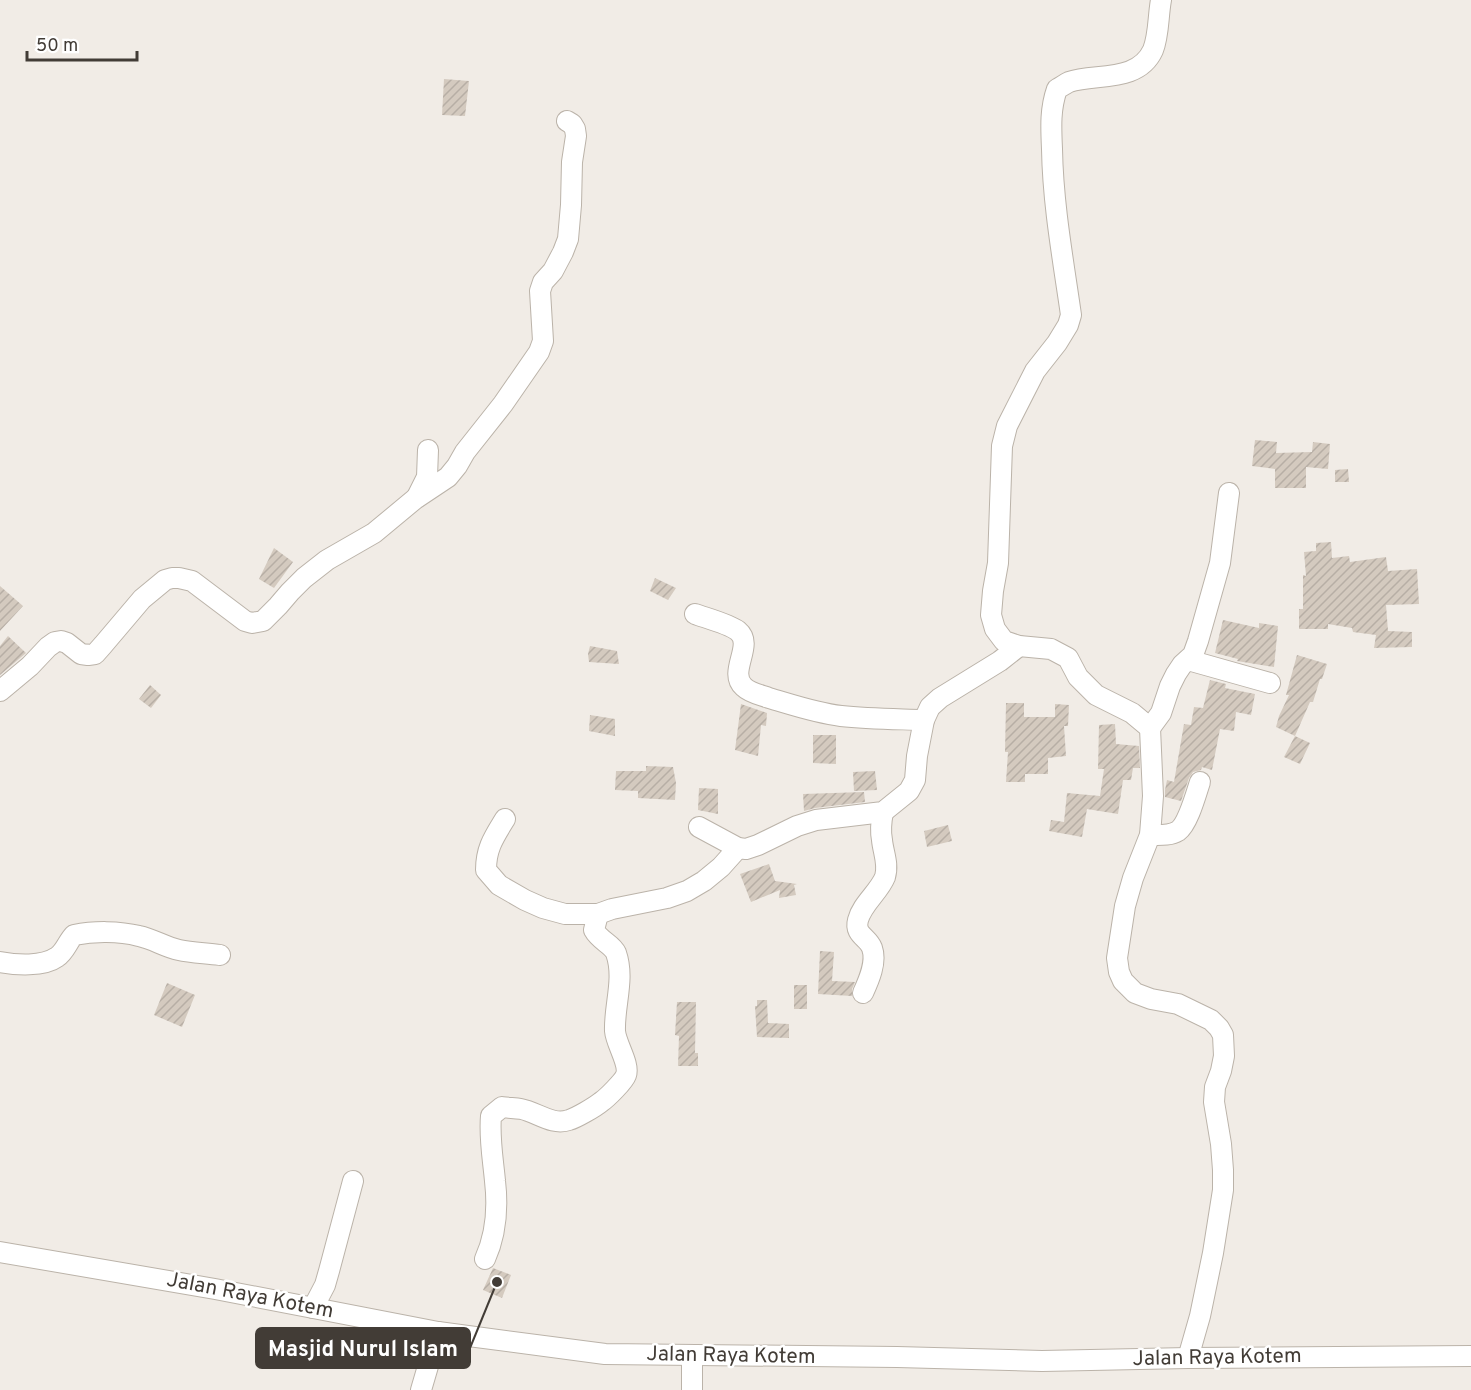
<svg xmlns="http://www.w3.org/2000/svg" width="1471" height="1390" font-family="Overpass,sans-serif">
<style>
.building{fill:url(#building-hatch)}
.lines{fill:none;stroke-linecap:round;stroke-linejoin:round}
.minor-casing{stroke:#bbb3a9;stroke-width:22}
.minor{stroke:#fff;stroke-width:20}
.labels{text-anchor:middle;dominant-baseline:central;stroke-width:5;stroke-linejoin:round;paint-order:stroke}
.street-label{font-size:21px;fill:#423c36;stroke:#fff}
.leader{fill:none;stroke:#423c36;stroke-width:2}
.callout-dot{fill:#423c36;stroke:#fff;stroke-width:2}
.callout{fill:#423c36;stroke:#423c36;stroke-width:2}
.callout-label{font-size:22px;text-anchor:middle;font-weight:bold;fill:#fff}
</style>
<defs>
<pattern id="building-hatch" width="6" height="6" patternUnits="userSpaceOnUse" patternTransform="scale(1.5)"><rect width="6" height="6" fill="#d4cabf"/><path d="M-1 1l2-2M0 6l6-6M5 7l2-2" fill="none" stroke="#b7aea5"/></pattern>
</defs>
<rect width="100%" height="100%" fill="#f1ece6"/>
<g class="building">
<polygon points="444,79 469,81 465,116 442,115"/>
<polygon points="1255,440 1277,442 1276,453 1312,452 1313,442 1330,444 1328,469 1306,467 1306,488 1275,488 1275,469 1252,466"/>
<polygon points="1348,469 1349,482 1335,482 1335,470"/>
<polygon points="1331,542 1332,558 1349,556 1350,562 1386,557 1388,571 1417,569 1419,604 1386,605 1388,631 1412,632 1412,647 1374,648 1376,635 1353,632 1352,628 1328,624 1328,629 1299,629 1299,609 1303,609 1303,575 1306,576 1304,552 1316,551 1316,543"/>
<polygon points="274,548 293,562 274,588 259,579"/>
<polygon points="655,578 676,588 668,600 650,591"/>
<polygon points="0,586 23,606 0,631"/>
<polygon points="1223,620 1259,628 1259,623 1278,626 1274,667 1237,661 1238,659 1215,653"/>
<polygon points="8,636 26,653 0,675 0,646"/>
<polygon points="590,646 617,651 619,664 589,662 588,654"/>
<polygon points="1297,655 1327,664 1322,679 1320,679 1313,702 1310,702 1295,736 1276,727 1279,716 1289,695 1286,695"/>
<polygon points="1210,680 1226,684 1225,688 1255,694 1251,715 1236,712 1234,731 1220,729 1212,770 1202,767 1201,770 1193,772 1189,778 1181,801 1165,797 1165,790 1167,780 1174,782 1184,724 1191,725 1194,707 1203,708"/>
<polygon points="150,685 161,695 151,708 139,699"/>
<polygon points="1006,703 1024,703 1024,717 1055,717 1055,704 1069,705 1068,726 1064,726 1066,756 1048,758 1048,774 1025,774 1025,782 1006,782 1008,752 1005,752"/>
<polygon points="741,704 767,713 766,726 761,725 758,756 735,750"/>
<polygon points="590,715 615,719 615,736 589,731"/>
<polygon points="1115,724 1116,744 1139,746 1140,768 1133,768 1131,780 1123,780 1118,814 1087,809 1082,837 1049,831 1051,820 1064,822 1067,793 1100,796 1104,769 1098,769 1099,725"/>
<polygon points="813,735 836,735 836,764 813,763"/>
<polygon points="1295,736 1310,743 1300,764 1284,757"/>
<polygon points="646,766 673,767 676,783 675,800 638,798 638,791 615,790 616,771 646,771"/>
<polygon points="875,771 877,790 854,791 853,772"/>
<polygon points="699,788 718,789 718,814 698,810"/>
<polygon points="864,792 865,802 815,808 804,811 803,794"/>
<polygon points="948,825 952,841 927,847 924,831"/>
<polygon points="769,864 775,881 797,884 794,885 796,895 779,898 780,890 751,902 740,874"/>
<polygon points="820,951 834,952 832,981 855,982 852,989 852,996 818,994"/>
<polygon points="167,983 195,995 182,1027 154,1015"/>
<rect x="794" y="985" width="13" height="24"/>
<polygon points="757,1000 767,1000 768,1023 789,1024 789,1038 757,1037 755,1006 757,1006"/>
<polygon points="677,1002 696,1002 695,1053 698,1053 698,1066 678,1066 679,1036 675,1035"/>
<polygon points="493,1268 511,1275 502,1298 483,1290"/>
</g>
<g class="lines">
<defs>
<g id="minor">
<path d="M1161 0C1158 16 1159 35 1153 50 1138 83 1096 73 1069 82 1065 84 1061 87 1057 89 1050 109 1051 127 1052 149 1053 205 1063 259 1071 315L1068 325 1057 343 1035 371 1007 426 1002 446 998 563 993 591 991 615 995 629 1004 641 1019 646 1051 649 1068 658 1078 677 1096 695 1132 713 1150 728 1153 796 1150 835 1133 878 1125 906 1117 958 1119 972 1123 981 1135 993 1151 999 1178 1004 1211 1020 1219 1028 1223 1035 1224 1056 1221 1071 1215 1087 1214 1102 1221 1144 1223 1170V1190L1213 1253 1200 1316 1188 1358"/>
<polyline points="417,497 427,477 428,450"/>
<path d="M695 614C706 618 729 624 738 631 755 645 727 672 744 687 750 693 761 695 769 698 793 705 816 713 841 716 868 719 896 719 924 720"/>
<polyline points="1188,660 1270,683"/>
<polyline points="0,691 30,666 48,647 55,642 61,641 67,643 81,654 88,655 95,654 103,645 142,599 165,580 172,578 179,578 192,581 245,621 252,623 263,621 278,606 290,592 304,578 327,560 374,533 415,499 448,477 457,466 465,452 503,404 539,352 543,341 540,291 543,282 553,271 563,252 568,239 571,205 572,162 576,136 575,129 572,124 567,121"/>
<polyline points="1150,728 1161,713 1170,686 1176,674 1182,665 1193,655 1198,641 1220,563 1229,493"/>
<path d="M505 819C494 837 486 848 486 870L499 885 525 900 543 908 565 914H598L612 909 667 898 687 891 704 881 721 867 738 848"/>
<polyline points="699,827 738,848 746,849 758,845 797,826 816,820 883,812 909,791 915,780 917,756 924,720 930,707 940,698 1000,661 1019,646"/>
<path d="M1150 835C1159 835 1170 836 1178 831 1188 824 1196 794 1200 782"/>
<path d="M0 962C16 965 43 967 57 957 65 952 68 941 74 935 94 931 119 931 139 936 153 939 165 947 179 950 192 953 207 953 220 955"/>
<path d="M863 993C869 980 877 962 872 948 868 937 854 935 858 920 862 904 879 892 885 877 889 864 883 852 882 840 880 830 881 822 883 812"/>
<polyline points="0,1252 215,1289 438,1332 605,1354 897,1357 1042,1361 1188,1358 1471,1356"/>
<path d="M485 1259C496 1235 498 1207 495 1181 493 1159 489 1138 491 1116L502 1107C508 1108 515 1108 521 1109 537 1112 552 1126 569 1120 576 1118 595 1107 601 1102 607 1098 624 1081 626 1075 630 1064 616 1044 615 1031 614 1005 625 979 616 953 612 944 600 941 594 930L598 914"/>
<polyline points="313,1308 325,1285 329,1271 353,1181"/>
<polyline points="692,1355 692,1390"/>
<polyline points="421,1390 438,1332"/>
</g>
</defs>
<use href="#minor" class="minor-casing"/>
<use href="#minor" class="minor"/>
</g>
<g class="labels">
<g class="street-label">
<text transform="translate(250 1296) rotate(11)">Jalan Raya Kotem</text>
<text transform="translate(731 1356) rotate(1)">Jalan Raya Kotem</text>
<text transform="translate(1217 1358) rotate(-1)">Jalan Raya Kotem</text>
</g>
</g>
<path class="leader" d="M497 1282L470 1348"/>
<circle class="callout-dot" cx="497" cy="1282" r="6"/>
<rect class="callout" x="256" y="1328" width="214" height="40" rx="6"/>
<g class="callout-label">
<text x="363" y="1356">Masjid Nurul Islam</text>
</g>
<path d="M27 51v9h110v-9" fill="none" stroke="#423c36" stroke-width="3"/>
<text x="36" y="51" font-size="18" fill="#423c36" stroke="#ffffff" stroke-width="4.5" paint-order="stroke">50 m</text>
</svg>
